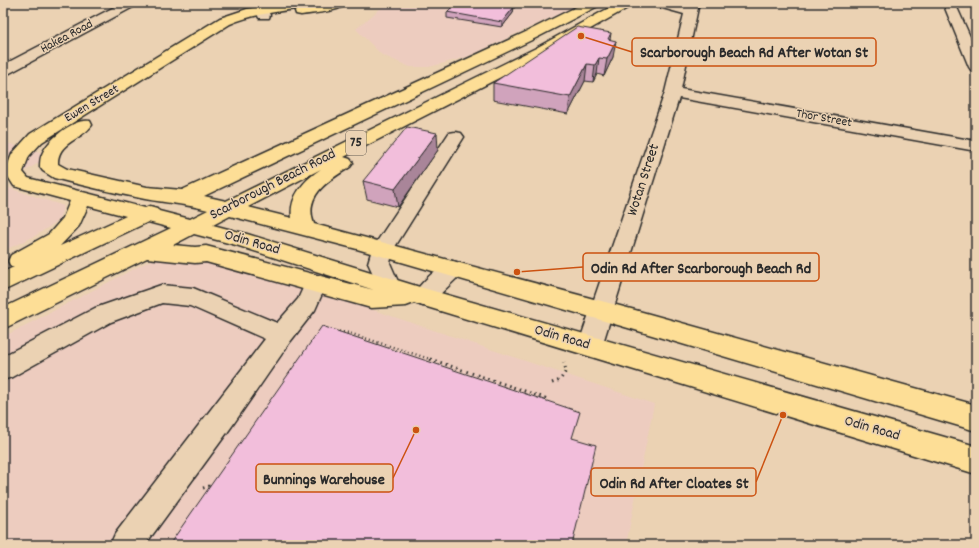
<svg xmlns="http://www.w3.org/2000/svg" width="979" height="548" font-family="Dekko,sans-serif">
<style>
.built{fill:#edccbf}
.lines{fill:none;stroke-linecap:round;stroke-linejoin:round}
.minor-casing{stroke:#2b2b2b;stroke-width:3}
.major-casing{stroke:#2b2b2b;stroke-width:3}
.path-far1{stroke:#2b2b2b;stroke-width:2.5;stroke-dasharray:1 3;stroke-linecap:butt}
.path{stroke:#2b2b2b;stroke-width:3;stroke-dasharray:1.5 4;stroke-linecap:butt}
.minor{fill:#ebd2b3;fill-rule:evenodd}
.major{fill:#fdde96;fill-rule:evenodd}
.wall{fill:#d0a3bc;stroke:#2b2b2b}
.shaded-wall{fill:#a98599;stroke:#2b2b2b}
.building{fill:#f2bedb;stroke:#2b2b2b}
.labels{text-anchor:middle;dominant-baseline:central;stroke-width:3;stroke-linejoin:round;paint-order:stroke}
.far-street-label{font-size:13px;fill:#2b2b2b;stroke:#ebd2b3}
.shield{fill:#ebd2b3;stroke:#655d54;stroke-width:1}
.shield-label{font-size:14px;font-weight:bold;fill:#2b2b2b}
.street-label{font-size:15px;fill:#2b2b2b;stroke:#ebd2b3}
.leader{fill:none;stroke:#cc5211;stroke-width:1.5}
.callout-dot{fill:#cc5211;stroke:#ebd2b3;stroke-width:1.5}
.callout{fill:#ebd2b3;stroke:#cc5211;stroke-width:1.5}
.callout-label{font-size:16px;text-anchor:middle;font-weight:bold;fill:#2b2b2b}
</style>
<rect width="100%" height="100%" fill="#ebd2b3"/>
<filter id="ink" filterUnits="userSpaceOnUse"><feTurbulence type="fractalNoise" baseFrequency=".025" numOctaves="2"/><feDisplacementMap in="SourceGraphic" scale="8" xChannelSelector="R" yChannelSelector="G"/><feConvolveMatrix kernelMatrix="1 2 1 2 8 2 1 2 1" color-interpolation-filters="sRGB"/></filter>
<g filter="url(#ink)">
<g class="built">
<polygon points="387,3 582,3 467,57 429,67 410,67 382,55 356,29"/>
<polygon points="3,142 51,155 3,185"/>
<polygon points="3,186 64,206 58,221 35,236 3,251"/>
<polygon points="157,257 230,262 654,404 626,545 3,545 3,337"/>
</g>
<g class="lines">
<defs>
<g id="minor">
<polygon points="122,3 137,3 135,6 8,74 3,75 3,65"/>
<polygon points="255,3 267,3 267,9 270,15 269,18 259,18 255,9"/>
<polygon points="653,3 673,3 686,7 687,3 699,3 681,89 976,141 976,151 679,98 602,346 599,353 590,356 581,353 578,346 665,92 684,14 655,6"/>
<polygon points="943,3 955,3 976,50 976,71 971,70 969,67"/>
<polygon points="455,132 461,133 464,137 393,250 390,263 400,286 397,292 389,295 381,292 368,263 372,249 449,133"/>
<path d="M452 261 460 263 463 269 460 275 431 303 423 306 415 303 412 297C418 285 439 265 452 261Z"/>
<polygon points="315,276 323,279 326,285 315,310 290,342 232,426 145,545 110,545 115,534 265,339 190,306 162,303 111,322 12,377 3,380 3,356 95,308 161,285 193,288 277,323 298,299 307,279"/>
</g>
<path id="major" d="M281 3H321L320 5 347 3C341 12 312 13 301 15L296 14 295 11 296 9C273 12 251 15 230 24L42 142 29 156 23 172 28 178 145 208 150 206 157 208 159 211 190 219 208 210C186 204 167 203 145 199 115 193 84 186 54 178L43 171 40 167C40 162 40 157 43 152 50 138 74 118 90 121L92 125C82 140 57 142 58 164L67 169 147 187 182 190 528 31 584 3H600L598 6 538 37 204 196 226 201 536 48 618 3H633L631 6 546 54 344 157 350 159 353 163 350 167C329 180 303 195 314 224L635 310 976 405V431L635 330 357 249 230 216 213 225 247 234 423 288 976 446V474L414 303 406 306 371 308 206 262 195 263 147 258 3 329V308L171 228 148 222 3 291V272L14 267H11L8 261 11 255 49 234 63 218 70 201 14 186 5 172 12 154 30 134 220 18 247 9ZM321 169C304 180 289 197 292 218L248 207ZM88 206 126 216 60 246 79 226ZM194 234 236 245 374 290 206 246 195 247 173 245Z"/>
</defs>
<use href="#minor" class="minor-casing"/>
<use href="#major" class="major-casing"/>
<polyline class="path-far1" points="335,331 349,333 433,360"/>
<g class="path">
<polyline points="430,359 548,399"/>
<polyline points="552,383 560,380 566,371 564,362"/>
<polyline points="203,488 213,485"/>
</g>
<use href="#minor" class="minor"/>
<use href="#major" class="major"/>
</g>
<g class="wall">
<polygon points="514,7 513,13 502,27 447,18 447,12"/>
<polygon points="611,33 610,40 613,57 604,76 597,74 593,82 585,81 568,114 493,100 493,83"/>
<polygon points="438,150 398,207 367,199 363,181"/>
</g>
<g class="shaded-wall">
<polygon points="514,7 513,13 502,27 502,22"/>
<polygon points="616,41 613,57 604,76 607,59"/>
<polygon points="599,58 597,74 593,82 595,65"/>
<polygon points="587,64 585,81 568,114 570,97"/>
<polygon points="437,133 438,150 398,207 395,189"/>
</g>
<g class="building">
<polygon points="456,3 486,3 514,7 502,22 447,12"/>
<polygon points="577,27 611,33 608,39 616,41 607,59 599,58 595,65 587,64 570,97 493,83"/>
<polygon points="407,127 437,133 395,189 363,181"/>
<polygon points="322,326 580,412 572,438 596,445 572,545 169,545"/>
</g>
</g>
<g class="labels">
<g class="far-street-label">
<text transform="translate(67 37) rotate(-28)">Hakea Road</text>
<text transform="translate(92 104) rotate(-31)">Ewen Street</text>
<text transform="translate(824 119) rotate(10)">Thor Street</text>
</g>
<rect class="shield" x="346" y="131" width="20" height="24" rx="3"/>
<g class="shield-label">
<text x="356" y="143">75</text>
</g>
<g class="street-label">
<text transform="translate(644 180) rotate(-72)">Wotan Street</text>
<text transform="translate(273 185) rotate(-27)">Scarborough Beach Road</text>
<text transform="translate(252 243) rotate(16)">Odin Road</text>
<text transform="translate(562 338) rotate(16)">Odin Road</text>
<text transform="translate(872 429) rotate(16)">Odin Road</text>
</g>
</g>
<path class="leader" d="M581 36L632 52M517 272L583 267M416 430L393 478M783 415L756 482"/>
<g class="callout-dot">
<circle cx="581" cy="36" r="4"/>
<circle cx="517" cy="272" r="4"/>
<circle cx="416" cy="430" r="4"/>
<circle cx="783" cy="415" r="4"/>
</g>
<g class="callout">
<rect x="632" y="38" width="244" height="28" rx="4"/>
<rect x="583" y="253" width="236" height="28" rx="4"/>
<rect x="256" y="464" width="137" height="28" rx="4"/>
<rect x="591" y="468" width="165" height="28" rx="4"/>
</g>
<g class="callout-label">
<text x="754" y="57">Scarborough Beach Rd After Wotan St</text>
<text x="701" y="273">Odin Rd After Scarborough Beach Rd</text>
<text x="324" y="484">Bunnings Warehouse</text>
<text x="674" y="488">Odin Rd After Cloates St</text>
</g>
<rect width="979" height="548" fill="none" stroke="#ebd2b3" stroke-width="16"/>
<rect x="8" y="8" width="963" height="532" fill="none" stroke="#2b2b2b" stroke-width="1.5" filter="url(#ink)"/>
</svg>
